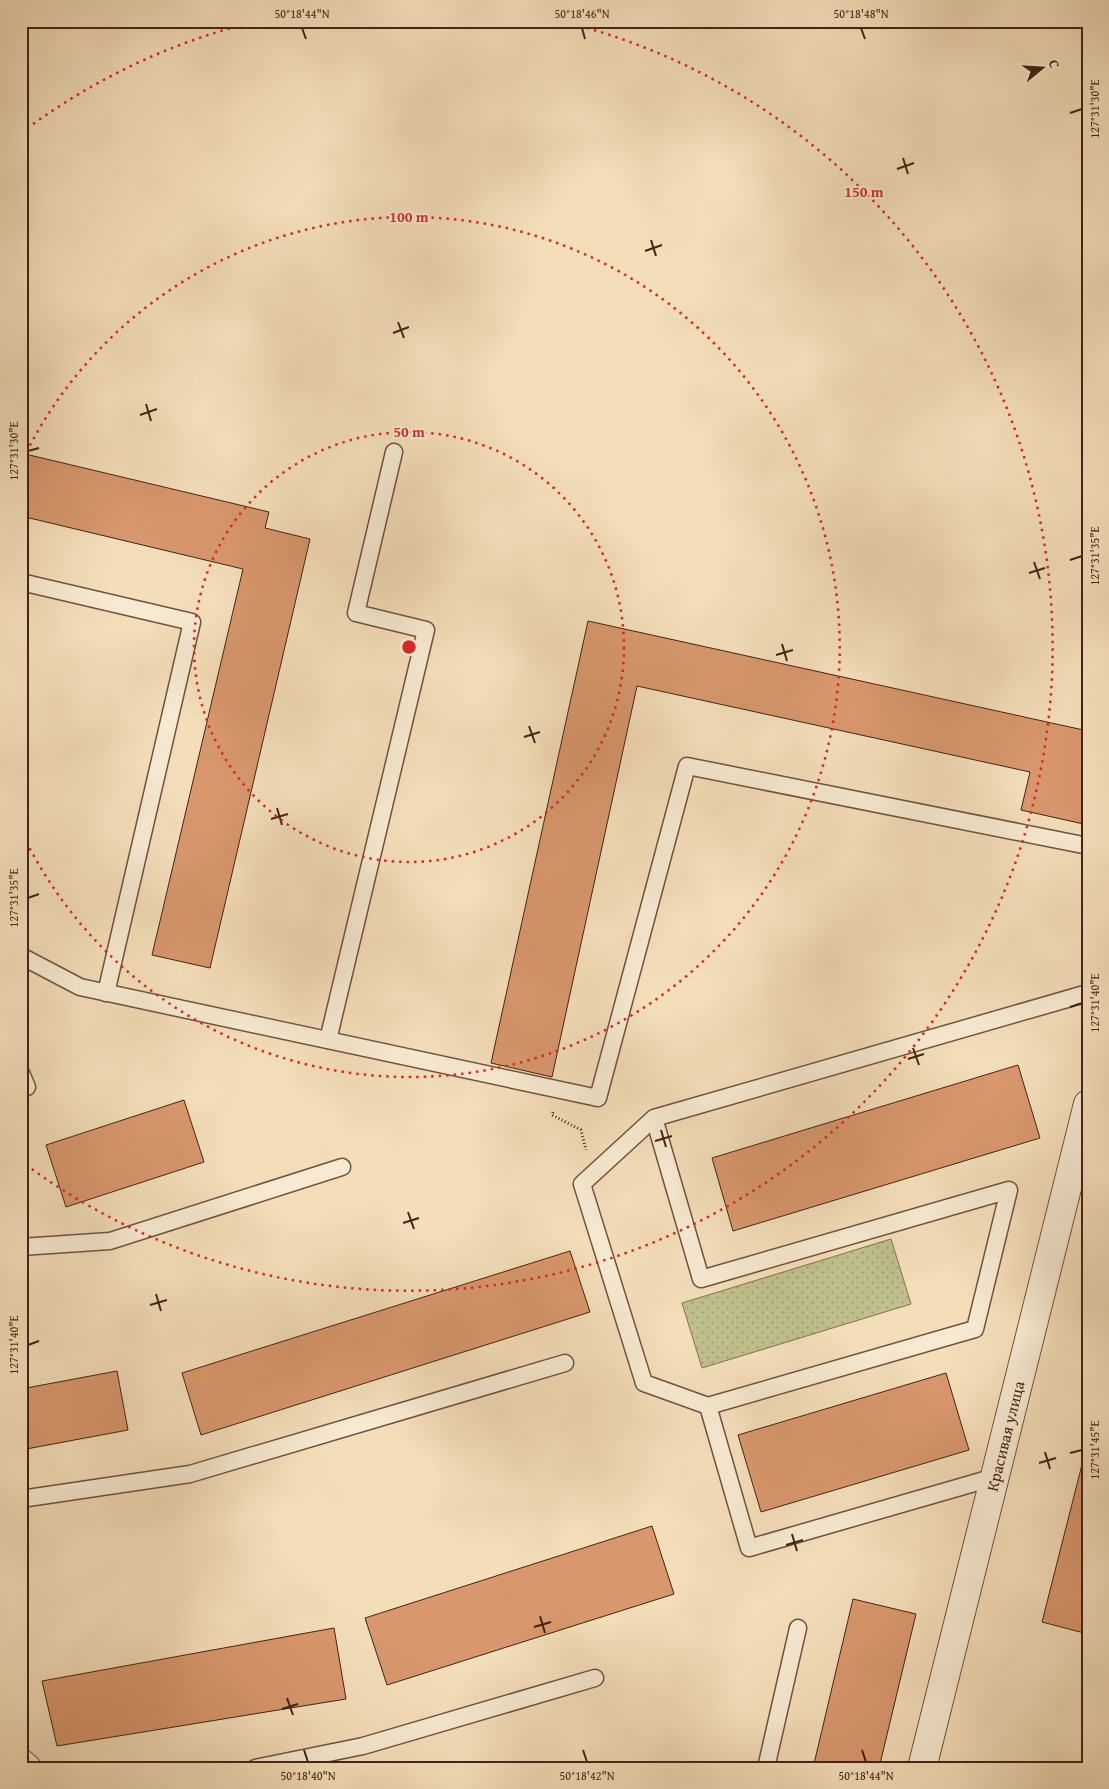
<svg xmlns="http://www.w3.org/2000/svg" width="1109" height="1789" font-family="'Gentium Book Plus',serif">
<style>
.park{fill:url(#park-dots);stroke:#827250}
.building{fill:#d9976d;stroke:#442315}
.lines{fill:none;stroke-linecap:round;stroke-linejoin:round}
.service-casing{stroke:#70523e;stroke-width:19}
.minor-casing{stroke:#70523e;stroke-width:30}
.path{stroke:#442315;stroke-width:3;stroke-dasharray:1 2.5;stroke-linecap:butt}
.service{stroke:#f8ead2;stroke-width:16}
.minor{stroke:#f8ead2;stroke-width:28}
.ticks{fill:none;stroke:#442315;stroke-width:2}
.ring{fill:none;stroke:#d62828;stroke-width:2.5;stroke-dasharray:2.5 5}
.labels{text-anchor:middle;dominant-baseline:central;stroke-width:4;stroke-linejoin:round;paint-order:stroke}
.street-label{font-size:16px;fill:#442315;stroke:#f8ead2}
.centre{fill:#d62828;stroke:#f8ead2;stroke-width:2.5}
.ring-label{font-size:15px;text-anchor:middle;font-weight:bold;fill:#d62828;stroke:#f8ead2;stroke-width:4;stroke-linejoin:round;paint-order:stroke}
.neatline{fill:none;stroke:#442315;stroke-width:2}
.ticks-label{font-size:12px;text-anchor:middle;fill:#442315}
</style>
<defs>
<pattern id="park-dots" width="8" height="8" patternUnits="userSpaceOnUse" patternTransform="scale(1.25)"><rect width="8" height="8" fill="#c0c08c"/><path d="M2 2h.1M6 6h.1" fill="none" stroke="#9e9c71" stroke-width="1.8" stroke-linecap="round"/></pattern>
</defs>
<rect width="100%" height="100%" fill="#f4deba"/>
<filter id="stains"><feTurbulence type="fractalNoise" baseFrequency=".004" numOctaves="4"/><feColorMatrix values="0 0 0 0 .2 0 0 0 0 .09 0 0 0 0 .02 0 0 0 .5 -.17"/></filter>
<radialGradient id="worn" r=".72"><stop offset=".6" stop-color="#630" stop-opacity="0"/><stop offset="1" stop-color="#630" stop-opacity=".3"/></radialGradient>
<polygon class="park" points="891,1239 911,1304 702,1368 682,1303"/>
<g class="building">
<polygon points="21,453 269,512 265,528 310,539 210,968 152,955 243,569 21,516"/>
<polygon points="588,621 1088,731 1088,825 1021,810 1030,772 637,686 552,1077 491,1063"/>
<polygon points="1018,1065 1040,1138 733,1231 712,1158"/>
<polygon points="184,1100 204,1162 66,1207 46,1145"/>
<polygon points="570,1251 590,1312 201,1435 182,1373"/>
<polygon points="117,1371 128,1430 21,1450 21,1389"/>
<polygon points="946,1373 969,1450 761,1512 738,1435"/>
<polygon points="1088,1441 1088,1634 1042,1622"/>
<polygon points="652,1526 674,1594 387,1685 365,1618"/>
<polygon points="853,1599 916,1614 879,1768 813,1768"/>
<polygon points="334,1628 346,1699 57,1746 42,1681"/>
</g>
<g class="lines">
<defs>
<g id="service">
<polyline points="21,582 192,622 106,993"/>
<polyline points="21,956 80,987 598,1098 687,766 1088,846"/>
<polyline points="328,1040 426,630 356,613 394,452"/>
<polyline points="21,1073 27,1087"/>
<polyline points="654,1118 582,1184 644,1383 708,1406"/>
<polyline points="21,1247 110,1241 342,1167"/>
<polyline points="995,1477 749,1548 708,1406 975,1329 1009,1190 701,1279 654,1118 1088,993"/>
<polyline points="21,1499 190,1474 565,1363"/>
<polyline points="255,1768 363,1746 595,1678"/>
<polyline points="766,1768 798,1628"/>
</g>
<g id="minor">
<polyline points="21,1763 27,1768"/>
<polyline points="922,1768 1088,1104"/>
</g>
</defs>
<use href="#service" class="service-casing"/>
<use href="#minor" class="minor-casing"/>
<polyline class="path" points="553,1112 552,1115 581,1130 586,1150"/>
<use href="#service" class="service"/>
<use href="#minor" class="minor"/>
</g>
<path class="ticks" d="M302 28 306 39M582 28 585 39M861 28 865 39M1070 113 1082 109M903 158 908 174M897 169 914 163M651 240 656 256M645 251 662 245M398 322 404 338M393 333 409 327M146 404 151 421M140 415 157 409M28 451 39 448M1070 560 1082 556M1034 562 1040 579M1029 573 1045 568M782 644 787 661M776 655 793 650M529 726 535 743M524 737 540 732M277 808 282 825M271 819 288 814M28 898 39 894M1070 1007 1082 1003M913 1048 919 1065M908 1059 924 1054M661 1130 666 1147M655 1141 672 1136M408 1212 414 1229M403 1223 419 1218M156 1294 161 1311M150 1305 167 1300M28 1345 39 1341M1045 1452 1050 1469M1070 1453 1082 1450M1039 1463 1056 1458M792 1534 797 1551M786 1545 803 1540M540 1616 545 1633M534 1627 551 1622M287 1698 293 1715M282 1709 298 1704M304 1750 308 1762M583 1750 587 1762M862 1750 866 1762"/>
<g class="ring">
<circle cx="409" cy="647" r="215"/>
<path d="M23 459A430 430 0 1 1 23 835"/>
<path d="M21 133A644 644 0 0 1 253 22M565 22A644 644 0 1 1 21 1161"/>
</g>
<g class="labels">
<g class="street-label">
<text transform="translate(1005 1436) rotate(-76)">Красивая улица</text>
</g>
</g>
<circle cx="409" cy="647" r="8" class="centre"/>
<g class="ring-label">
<text x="864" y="197">150 m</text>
<text x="409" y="222">100 m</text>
<text x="409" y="437">50 m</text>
</g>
<rect width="1109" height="1789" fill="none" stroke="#f4deba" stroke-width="55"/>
<g transform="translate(1042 68) rotate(72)" stroke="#f8ead2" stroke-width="4" paint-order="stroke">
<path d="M0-4L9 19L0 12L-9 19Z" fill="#442315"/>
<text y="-8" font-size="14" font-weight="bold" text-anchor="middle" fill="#442315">С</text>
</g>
<rect x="28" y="28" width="1054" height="1734" class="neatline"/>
<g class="ticks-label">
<text x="302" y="18">50°18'44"N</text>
<text x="582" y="18">50°18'46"N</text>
<text x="861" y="18">50°18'48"N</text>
<text transform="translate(1095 109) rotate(-90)" y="4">127°31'30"E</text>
<text transform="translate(14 451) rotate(-90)" y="4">127°31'30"E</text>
<text transform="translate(1095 556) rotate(-90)" y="4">127°31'35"E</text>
<text transform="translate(14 898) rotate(-90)" y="4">127°31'35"E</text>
<text transform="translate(1095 1003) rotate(-90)" y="4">127°31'40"E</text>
<text transform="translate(14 1345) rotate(-90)" y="4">127°31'40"E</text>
<text transform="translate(1095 1450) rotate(-90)" y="4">127°31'45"E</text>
<text x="308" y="1780">50°18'40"N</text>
<text x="587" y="1780">50°18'42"N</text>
<text x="866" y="1780">50°18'44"N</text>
</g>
<rect width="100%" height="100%" filter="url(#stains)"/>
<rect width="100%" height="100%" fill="url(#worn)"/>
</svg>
